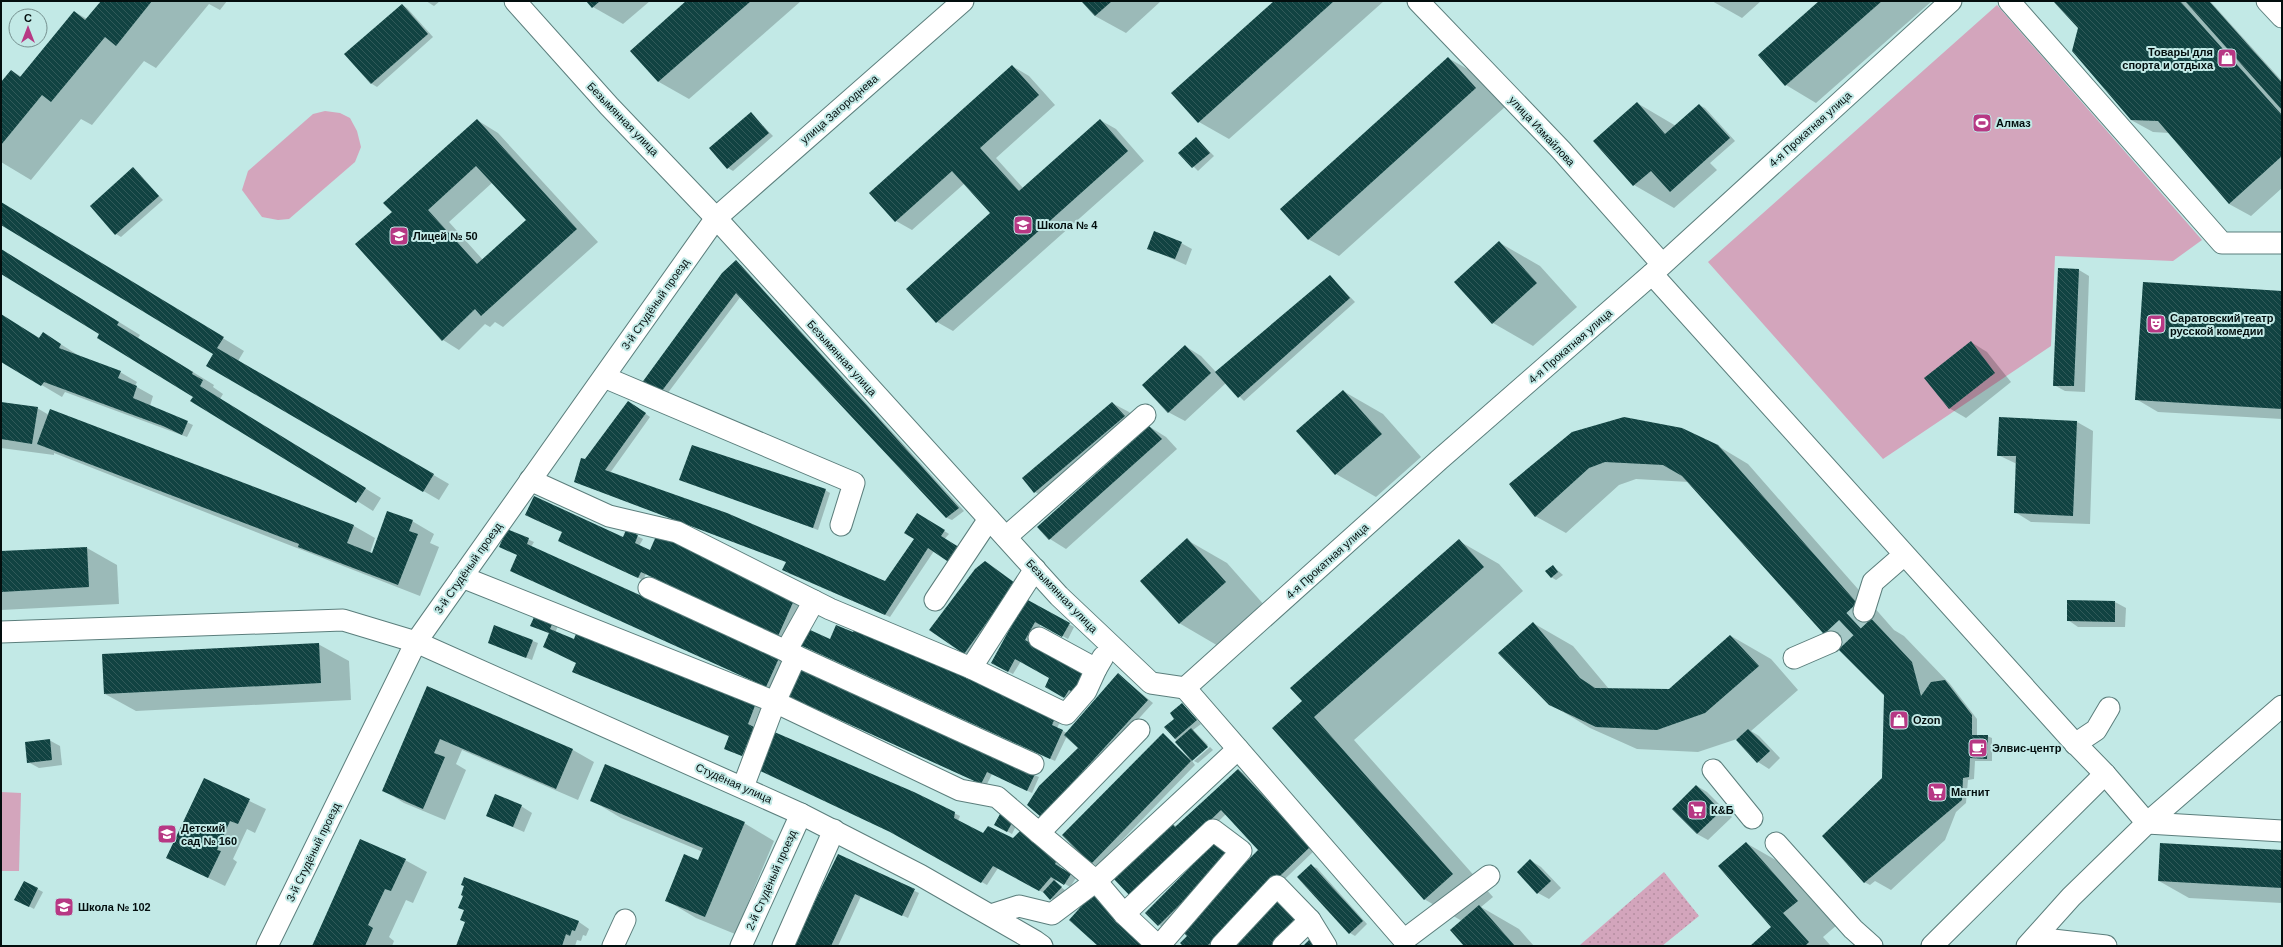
<svg xmlns="http://www.w3.org/2000/svg" width="2283" height="947" font-family="Helvetica,sans-serif">
<style>
.grass{fill:url(#grass-dots)}
.garden{fill:#d3a5bc}
.shadow{fill:#0003;fill-rule:evenodd}
.building{fill:url(#building-back-hatch);fill-rule:evenodd}
.lines{fill:none;stroke-linecap:round;stroke-linejoin:round}
.minor-tunnel{stroke:#a5c8c6;stroke-width:21;stroke-dasharray:21 10;stroke-linecap:butt}
.minor-casing{stroke:#5b7e7c;stroke-width:23}
.minor{stroke:#fff;stroke-width:21}
.labels{text-anchor:middle;dominant-baseline:central;stroke-width:4;stroke-linejoin:round;paint-order:stroke}
.poi-label{font-size:11px;font-weight:bold;fill:#030e0e;stroke:#c2e9e6;text-anchor:start}
.street-label{font-size:11px;fill:#030e0e;stroke:#c2e9e6}
</style>
<defs>
<pattern id="grass-dots" width="8" height="8" patternUnits="userSpaceOnUse"><rect width="8" height="8" fill="#d3a5bc"/><path d="M2 2h.1M6 6h.1" fill="none" stroke="#b48da0" stroke-width="1.8" stroke-linecap="round"/></pattern>
<pattern id="building-back-hatch" width="6" height="6" patternUnits="userSpaceOnUse"><rect width="6" height="6" fill="#114342"/><path d="M-1 5l2 2M0 0l6 6M5-1l2 2" fill="none" stroke="#315a59"/></pattern>
</defs>
<rect width="100%" height="100%" fill="#c2e9e6"/>
<polygon class="grass" points="1664,872 1699,916 1662,946 1580,945"/>
<g class="garden">
<polygon points="1997,5 2202,240 2173,261 2055,256 2051,346 1883,459 1708,262"/>
<polygon points="325,111 340,113 350,118 357,131 361,147 355,162 289,219 278,220 262,217 242,190 248,171 313,114"/>
<polygon points="1,792 21,793 19,871 1,871"/>
</g>
<g class="shadow">
<polygon points="102,1 227,1 220,10 209,4 156,68 144,61 92,125 81,119 31,180 1,162 1,84 12,71 22,77 75,12 87,19"/>
<polygon points="426,1 440,1 434,6"/>
<polygon points="588,1 650,1 623,24 593,7"/>
<polygon points="688,1 801,1 689,99 659,82 631,51"/>
<polygon points="1082,1 1161,1 1126,33 1095,16"/>
<polygon points="1275,1 1384,1 1229,139 1199,122"/>
<polygon points="1712,1 1761,1 1742,18"/>
<polygon points="1820,1 1932,1 1816,103 1786,85"/>
<polygon points="2055,1 2210,1 2282,81 2282,188 2251,216 2229,204 2169,133 2153,132 2131,120 2079,28"/>
<polygon points="402,5 407,8 433,37 377,87 372,84 346,54"/>
<polygon points="1448,58 1478,75 1506,106 1339,256 1308,239"/>
<polygon points="1012,66 1029,76 1055,105 996,158 1023,188 1100,120 1116,129 1144,161 953,331 937,322 992,213 965,183 912,230 896,221"/>
<polygon points="1637,103 1676,126 1699,105 1705,108 1735,141 1710,163 1717,170 1674,208 1634,185"/>
<polygon points="751,114 773,136 733,171 728,168 711,148"/>
<path d="M477 120 498 133 598 242 503 327 495 322 490 327 485 324 459 350 443 340 356 244 393 212ZM493 182 527 220 483 260 449 222Z"/>
<polygon points="1196,138 1214,156 1198,171 1180,153"/>
<polygon points="133,169 163,200 121,237 116,234"/>
<polygon points="1,203 244,351 238,361 449,484 439,500 208,366 214,354 1,224"/>
<polygon points="1181,243 1192,249 1186,265 1148,248"/>
<polygon points="1500,243 1540,266 1577,307 1533,346 1493,323"/>
<polygon points="1,249 140,335 138,338 214,385 213,387 223,394 220,399 381,498 373,511 194,397 101,334 1,272"/>
<polygon points="736,262 741,265 964,511 952,520 947,518 741,296 664,398 659,395"/>
<polygon points="2079,270 2089,276 2085,392 2065,391 2054,385"/>
<polygon points="1330,276 1355,302 1244,401 1226,383 1185,421 1168,412 1185,346 1201,356 1216,372"/>
<polygon points="2282,292 2282,419 2158,412 2136,399"/>
<polygon points="1,315 39,338 43,333 81,357 120,372 137,382 135,386 153,396 150,406 193,425 187,437 65,392 62,397 1,361"/>
<polygon points="1971,342 1987,352 2011,382 1966,418 1949,408"/>
<polygon points="1343,391 1383,414 1421,457 1376,497 1336,474"/>
<polygon points="1,403 37,408 49,415 51,410 354,526 375,538 370,553 372,554 412,521 434,534 430,543 439,547 420,596 54,453 54,455 1,448"/>
<polygon points="1112,403 1129,412 1140,426 1051,502 1035,492"/>
<polygon points="634,405 650,417 610,473 885,582 916,539 918,514 949,534 934,551 890,617 788,573 787,562 575,482 586,460"/>
<polygon points="2077,422 2093,431 2090,524 2031,522 2015,512 2017,464 1998,455"/>
<polygon points="1150,427 1166,437 1177,449 1066,549 1050,539 1039,527"/>
<polygon points="1573,433 1718,446 1748,464 1894,630 1904,636 1950,684 1977,719 1977,736 1987,736 1992,738 1992,761 1975,761 1974,779 1968,780 1966,803 1956,812 1945,840 1891,890 1875,881 1870,885 1864,882 1883,778 1885,694 1689,482 1636,479 1619,485 1566,533 1535,516"/>
<polygon points="680,479 825,490 830,493 818,530"/>
<polygon points="531,518 623,539 627,531 643,539 639,546 651,551 800,602 783,638 646,574 643,580 564,544 563,532"/>
<polygon points="508,530 534,542 531,547 784,662 772,689 516,573 518,555"/>
<polygon points="1187,540 1227,563 1265,606 1220,647 1179,623"/>
<polygon points="1459,541 1499,564 1523,591 1354,740 1493,897 1481,907 1519,929 1534,946 1465,946 1462,921 1424,899 1304,701"/>
<polygon points="87,548 117,565 119,604 1,610 1,552"/>
<polygon points="1553,566 1563,575 1556,580 1551,577"/>
<polygon points="1019,587 970,656 930,630"/>
<polygon points="1027,601 1074,627 1068,639 1041,624 1030,644 1083,696 1070,700 1046,686 1051,677 1021,661 1013,674 992,663"/>
<polygon points="2115,602 2126,608 2125,627 2078,627 2068,620"/>
<polygon points="536,616 558,626 555,633 761,707 753,727 759,731 747,758 730,751 730,737 579,674 577,663 550,634 537,628"/>
<polygon points="1533,623 1573,646 1609,689 1670,690 1731,636 1771,659 1798,690 1751,731 1759,736 1780,758 1769,769 1758,762 1740,738 1698,752 1637,749 1590,728 1550,704"/>
<polygon points="495,626 538,643 532,660 494,645"/>
<polygon points="830,640 1060,722 1057,728 1067,733 1118,674 1153,703 1047,819 1079,748 1067,736 1055,761 806,647"/>
<polygon points="318,644 349,661 351,700 136,711 105,694"/>
<polygon points="428,687 573,750 594,762 578,800 462,750 456,764 466,770 445,820 404,803 383,790"/>
<polygon points="792,698 1034,775 1039,777 1032,793 992,774 986,786"/>
<polygon points="1182,704 1201,724 1193,730 1208,745 1193,760 1190,758 1195,765 1097,866 1092,863 1163,735 1189,758 1190,757 1175,739 1176,719"/>
<polygon points="49,740 60,746 62,765 39,768 28,762"/>
<polygon points="1210,747 1213,750 1198,763 1194,761"/>
<polygon points="1238,770 1243,773 1315,850 1215,946 1184,946 1259,850 1226,814 1137,900 1171,823 1176,826"/>
<polygon points="204,779 266,809 255,833 247,829 233,859 237,862 225,886 167,858"/>
<polygon points="1697,786 1707,792 1732,817 1708,840 1697,834"/>
<polygon points="914,793 960,816 958,821 983,834 1062,861 1060,867 1076,878 1070,887 1057,879 1055,882 1066,891 1056,902 1046,894 998,868 987,885 896,834"/>
<polygon points="591,800 744,823 774,841 735,934 696,918 666,900 699,861 703,852 621,818"/>
<polygon points="521,806 532,813 524,832 487,816"/>
<polygon points="1000,815 1017,824 1012,834 995,825"/>
<polygon points="1746,843 1786,866 1837,925 1823,937 1831,946 1751,946 1773,927"/>
<polygon points="2282,851 2282,903 2189,898 2159,881"/>
<polygon points="1238,854 1164,929 1146,913"/>
<polygon points="838,855 919,893 908,918 861,896 838,946 794,946"/>
<polygon points="405,860 427,872 413,903 406,900 389,937 394,941 392,946 313,946"/>
<polygon points="1530,860 1541,867 1561,888 1549,899 1538,893 1518,872"/>
<polygon points="1311,866 1317,868 1367,924 1355,936 1350,933"/>
<polygon points="465,878 579,922 589,929 586,936 583,935 581,941 577,940 575,946 457,946 466,922 465,911 460,908 464,896"/>
<polygon points="24,882 43,892 34,909 21,902"/>
</g>
<g class="building">
<polygon points="101,1 152,1 116,46 105,37 51,102 42,95 1,145 1,82 11,70 20,77 74,11 85,20"/>
<polygon points="586,1 600,1 592,8"/>
<polygon points="686,1 751,1 658,82 630,51"/>
<polygon points="1081,1 1112,1 1095,16"/>
<polygon points="1274,1 1334,1 1198,123 1171,93"/>
<polygon points="1819,1 1882,1 1785,86 1758,55"/>
<polygon points="2053,1 2180,1 2282,115 2282,156 2229,204 2158,121 2131,120 2072,51 2078,28"/>
<polygon points="2185,1 2209,1 2282,83 2282,110"/>
<polygon points="402,4 428,34 371,84 344,54"/>
<polygon points="1448,57 1476,88 1308,240 1280,209"/>
<polygon points="1012,65 1039,95 980,148 1019,191 1100,119 1128,151 936,323 906,289 990,213 952,171 895,222 869,193"/>
<polygon points="1637,102 1665,134 1699,104 1730,138 1670,192 1651,171 1633,186 1593,141"/>
<polygon points="751,112 769,133 727,169 709,148"/>
<path d="M477 119 577 229 481 316 475 309 442 341 355 244 392 212 383 203ZM476 166 526 220 477 264 428 210Z"/>
<polygon points="1196,137 1210,153 1192,168 1178,153"/>
<polygon points="133,167 159,196 115,235 90,206"/>
<polygon points="1,202 224,337 217,348 434,474 423,492 206,366 213,354 1,225"/>
<polygon points="1154,231 1182,242 1175,259 1147,249"/>
<polygon points="1499,241 1537,283 1492,324 1454,282"/>
<polygon points="1,249 119,322 117,325 193,372 192,374 203,380 200,386 366,488 356,503 190,401 193,397 97,338 99,334 1,274"/>
<polygon points="736,260 959,508 946,518 736,293 658,396 641,384 722,273"/>
<polygon points="2058,268 2079,269 2074,386 2053,386"/>
<polygon points="1330,275 1350,298 1238,398 1215,372"/>
<polygon points="2143,282 2282,291 2282,409 2135,400"/>
<polygon points="1,314 39,338 43,332 61,344 59,348 121,371 118,378 137,386 133,398 188,421 182,435 163,426 44,382 41,386 1,362"/>
<polygon points="1971,341 1995,373 1949,409 1924,378"/>
<polygon points="1185,345 1211,373 1168,413 1142,385"/>
<polygon points="1343,390 1382,434 1335,475 1296,431"/>
<polygon points="628,401 646,413 605,470 727,513 885,581 914,539 904,533 917,513 945,530 941,536 962,549 950,563 928,548 885,615 782,570 786,562 574,482 581,458 585,459"/>
<polygon points="1,402 38,407 32,444 1,439"/>
<polygon points="1112,402 1125,416 1034,493 1022,478"/>
<polygon points="50,409 354,525 347,543 372,553 387,511 413,520 409,531 418,534 398,585 298,547 299,544 37,444"/>
<polygon points="1624,417 1682,428 1718,445 1864,611 1912,662 1921,696 1931,682 1945,680 1972,715 1972,735 1988,735 1987,759 1970,758 1969,777 1963,778 1962,800 1864,883 1822,836 1882,778 1884,695 1831,642 1682,476 1663,465 1605,462 1589,468 1535,517 1509,484 1572,432"/>
<polygon points="1999,417 2077,421 2073,516 2014,513 2016,456 1997,456"/>
<polygon points="1149,426 1162,439 1049,540 1037,527"/>
<polygon points="692,445 826,489 813,528 679,480"/>
<polygon points="534,496 623,537 626,530 638,535 635,543 650,550 657,534 795,598 778,636 641,572 638,578 558,541 562,532 525,515"/>
<polygon points="507,529 529,538 527,544 779,658 766,687 510,571 517,555 499,547"/>
<polygon points="1187,538 1226,582 1179,624 1140,581"/>
<polygon points="1459,539 1484,567 1314,717 1453,874 1424,900 1272,728 1302,701 1290,688"/>
<polygon points="87,547 89,587 1,592 1,551"/>
<polygon points="985,561 1015,583 964,654 929,630 975,569"/>
<polygon points="1553,565 1558,572 1551,578 1545,571"/>
<polygon points="1026,599 1070,623 1062,637 1035,622 1025,640 1088,675 1077,694 1069,690 1064,698 1045,687 1049,678 1015,659 1008,672 991,663"/>
<polygon points="2067,600 2115,601 2115,622 2067,621"/>
<polygon points="535,615 553,622 550,629 574,639 577,631 756,703 748,724 754,727 742,756 724,749 729,736 572,672 576,663 543,647 549,633 530,626"/>
<polygon points="1533,622 1580,678 1595,688 1669,689 1730,635 1759,666 1705,713 1657,730 1596,727 1549,705 1498,653"/>
<polygon points="494,625 533,640 526,658 488,643"/>
<polygon points="836,625 853,632 856,627 1055,718 1052,725 1063,730 1050,759 800,645 808,629 830,639"/>
<polygon points="319,643 321,683 104,694 102,654"/>
<polygon points="800,664 1035,774 1027,791 987,772 981,784 785,695"/>
<polygon points="1118,673 1148,700 1041,817 1027,805 1039,786 1078,748 1064,735"/>
<polygon points="427,686 573,749 556,789 440,739 434,753 445,757 423,809 382,791"/>
<polygon points="1182,703 1197,720 1175,739 1164,727 1174,719 1170,713"/>
<polygon points="1191,728 1208,747 1192,761 1175,742"/>
<polygon points="1748,729 1770,751 1757,763 1736,740"/>
<polygon points="772,731 914,792 955,812 954,818 983,833 988,826 1013,838 1020,831 1058,857 1055,864 1071,874 1064,885 1051,877 1039,891 993,866 981,883 890,832 756,769"/>
<polygon points="1163,733 1191,761 1091,864 1062,835"/>
<polygon points="50,739 52,760 27,763 25,742"/>
<polygon points="605,764 745,822 705,917 665,901 684,854 698,860 703,848 590,801"/>
<polygon points="1238,769 1310,847 1207,946 1183,946 1180,943 1187,936 1180,929 1258,850 1221,810 1131,897 1112,877 1171,822 1175,827"/>
<polygon points="204,778 250,799 238,824 230,821 217,850 221,851 208,878 166,858"/>
<polygon points="1696,785 1721,811 1697,834 1672,809"/>
<polygon points="495,794 522,805 513,827 486,816"/>
<polygon points="1000,814 1013,821 1007,832 994,825"/>
<polygon points="1220,837 1234,851 1158,926 1145,913"/>
<polygon points="360,839 406,859 391,891 385,889 368,925 373,928 365,946 312,946"/>
<polygon points="1746,842 1798,901 1783,913 1809,942 1805,946 1750,946 1771,927 1718,866"/>
<polygon points="2160,843 2282,850 2282,888 2158,881"/>
<polygon points="838,854 915,889 902,916 855,894 831,946 793,946"/>
<polygon points="1530,859 1551,881 1537,894 1517,872"/>
<polygon points="1311,864 1363,921 1349,934 1297,877"/>
<polygon points="464,877 579,921 575,931 572,930 570,936 566,934 562,946 456,946 465,922 460,920 464,910 458,908 463,896 461,895 464,886 461,885"/>
<polygon points="1054,880 1062,887 1050,900 1043,892"/>
<polygon points="24,881 38,888 29,907 14,900"/>
<polygon points="1095,891 1150,946 1098,946 1069,920"/>
<polygon points="1272,898 1296,918 1271,946 1227,946"/>
<polygon points="1479,905 1515,946 1464,946 1450,930"/>
<polygon points="1310,939 1318,946 1303,946"/>
</g>
<g class="lines">
<polyline class="minor-tunnel" points="1831,642 1864,611"/>
<defs>
<g id="minor">
<polyline points="515,1 609,106 716,218 1059,596 1151,683 1185,688"/>
<polyline points="1418,1 1561,150 1662,264"/>
<polyline points="2009,1 2222,243 2282,243"/>
<polyline points="2267,1 2282,17"/>
<polyline points="1652,274 2070,738 2105,774 2147,823 2282,831"/>
<polyline points="604,377 854,483 841,525"/>
<polyline points="530,480 609,516 677,532 830,609 971,668"/>
<polyline points="1006,537 1145,415"/>
<polyline points="1035,569 971,668 1066,714 1086,691 1096,669"/>
<polyline points="462,577 775,702 743,787"/>
<polyline points="649,588 786,651"/>
<polyline points="935,600 989,519"/>
<polyline points="814,601 786,651 796,656 775,702 960,790 997,797 1039,833 1139,730"/>
<polyline points="1864,611 1873,582 1904,555"/>
<polyline points="1,632 343,620 416,642 801,814 920,875 1035,941 1042,946"/>
<polyline points="1039,638 1096,669 1103,657"/>
<polyline points="796,656 1033,764"/>
<polyline points="1794,658 1831,642"/>
<polyline points="1185,688 1439,460 1652,274 1951,1"/>
<polyline points="1185,688 1404,940 1489,876"/>
<polyline points="2075,744 2096,730 2109,708"/>
<polyline points="1713,770 1752,818"/>
<polyline points="1039,833 1096,881 1238,749"/>
<polyline points="1776,843 1853,929 1872,946"/>
<polyline points="1124,914 1213,830 1241,851 1159,946"/>
<polyline points="991,915 1019,906 1052,914 1096,881 1124,914 1158,946"/>
<polyline points="1310,920 1326,946"/>
<polyline points="2035,938 2106,946"/>
<polyline points="267,946 416,642 716,218 963,1"/>
<polyline points="613,946 625,920"/>
<polyline points="741,946 801,814"/>
<polyline points="783,946 834,830"/>
<polyline points="1221,946 1277,886 1310,920 1283,946"/>
<polyline points="1932,946 2105,774"/>
<polyline points="2027,946 2071,897 2147,823 2282,706"/>
</g>
</defs>
<use href="#minor" class="minor-casing"/>
<use href="#minor" class="minor"/>
</g>
<defs>
<symbol id="shop-square" viewBox="-11 -11 22 22"><rect x="-9" y="-9" width="18" height="18" rx="4" fill="#b73884" stroke="#c2e9e6"/><path d="M-5-2.5h2.3a2.7 3.5 0 0 1 5.4 0H5L5.5 6h-11ZM-1.5-2.5h3a1.5 2.3 0 0 0-3 0Z" fill="#fff"/></symbol>
<symbol id="stadium-square" viewBox="-11 -11 22 22"><rect x="-9" y="-9" width="18" height="18" rx="4" fill="#b73884" stroke="#c2e9e6"/><path d="M0-5a6.5 5 0 1 0 0 10a6.5 5 0 1 0 0-10ZM-3.5-1.8h7v3.6h-7Z" fill="#fff"/></symbol>
<symbol id="school-square" viewBox="-11 -11 22 22"><rect x="-9" y="-9" width="18" height="18" rx="4" fill="#b73884" stroke="#c2e9e6"/><path d="M0-5L7-2L0 1L-7-2ZM-4 1L0 2.5L4 1V4Q0 6-4 4Z" fill="#fff"/></symbol>
<symbol id="theatre-square" viewBox="-11 -11 22 22"><rect x="-9" y="-9" width="18" height="18" rx="4" fill="#b73884" stroke="#c2e9e6"/><path d="M-5-5.5Q0-4 5-5.5V0Q5 5 0 6Q-5 5-5 0ZM-3.3-2.5H-1v1.5H-3.3ZM1-2.5H3.3v1.5H1ZM-2.8 1Q0 5.5 2.8 1Z" fill="#fff"/></symbol>
<symbol id="cafe-square" viewBox="-11 -11 22 22"><rect x="-9" y="-9" width="18" height="18" rx="4" fill="#b73884" stroke="#c2e9e6"/><path d="M-5.5-4.5H6V0H3Q3 3.5 0 3.5H-2.5Q-5.5 3.5-5.5 0ZM3-3.2v2h1.7v-2ZM-6 4.5H4V6H-6Z" fill="#fff"/></symbol>
<symbol id="supermarket-square" viewBox="-11 -11 22 22"><rect x="-9" y="-9" width="18" height="18" rx="4" fill="#b73884" stroke="#c2e9e6"/><path d="M-6-5.5h2.5l.6 2H6L4.5 2H-2.5L-4.4-4H-6ZM-1.5 3.2a1.3 1.3 0 1 0 .1 0ZM3 3.2a1.3 1.3 0 1 0 .1 0Z" fill="#fff"/></symbol>
</defs>
<g fill-rule="evenodd">
<use href="#shop-square" x="2216" y="47" width="22" height="22"/>
<use href="#stadium-square" x="1971" y="112" width="22" height="22"/>
<use href="#school-square" x="1012" y="214" width="22" height="22"/>
<use href="#school-square" x="388" y="225" width="22" height="22"/>
<use href="#theatre-square" x="2145" y="313" width="22" height="22"/>
<use href="#shop-square" x="1888" y="709" width="22" height="22"/>
<use href="#cafe-square" x="1967" y="737" width="22" height="22"/>
<use href="#supermarket-square" x="1926" y="781" width="22" height="22"/>
<use href="#supermarket-square" x="1686" y="799" width="22" height="22"/>
<use href="#school-square" x="156" y="823" width="22" height="22"/>
<use href="#school-square" x="53" y="896" width="22" height="22"/>
</g>
<g class="labels">
<g class="poi-label">
<text x="2213" y="52" text-anchor="end">Товары для<tspan x="2213" dy="13">спорта и отдыха</tspan></text>
<text x="1996" y="123">Алмаз</text>
<text x="1037" y="225">Школа № 4</text>
<text x="413" y="236">Лицей № 50</text>
<text x="2170" y="318">Саратовский театр<tspan x="2170" dy="13">русской комедии</tspan></text>
<text x="1913" y="720">Ozon</text>
<text x="1992" y="748">Элвис-центр</text>
<text x="1951" y="792">Магнит</text>
<text x="1711" y="810">К&amp;Б</text>
<text x="181" y="828">Детский<tspan x="181" dy="13">сад № 160</tspan></text>
<text x="78" y="907">Школа № 102</text>
</g>
<g class="street-label">
<text transform="translate(839 109) rotate(-41)">улица Загороднева</text>
<text transform="translate(623 119) rotate(46)">Безымянная улица</text>
<text transform="translate(1810 129) rotate(-42)">4-я Прокатная улица</text>
<text transform="translate(1542 131) rotate(47)">улица Измайлова</text>
<text transform="translate(655 304) rotate(-55)">3-й Студёный проезд</text>
<text transform="translate(1570 346) rotate(-41)">4-я Прокатная улица</text>
<text transform="translate(842 358) rotate(48)">Безымянная улица</text>
<text transform="translate(1327 561) rotate(-42)">4-я Прокатная улица</text>
<text transform="translate(468 568) rotate(-55)">3-й Студёный проезд</text>
<text transform="translate(1062 596) rotate(46)">Безымянная улица</text>
<text transform="translate(734 783) rotate(24)">Студёная улица</text>
<text transform="translate(313 852) rotate(-64)">3-й Студёный проезд</text>
<text transform="translate(771 880) rotate(-66)">2-й Студёный проезд</text>
</g>
</g>
<rect width="2283" height="947" fill="none" stroke="#030e0e" stroke-width="4"/>
<g transform="translate(28 28)"><circle r="19" fill="#c2e9e6" stroke="#769190"/>
<path d="M0-3L7 15L0 10L-7 15Z" fill="#b73884"/>
<text y="-6" font-size="11" font-weight="bold" text-anchor="middle" fill="#030e0e">С</text>
</g>
</svg>
